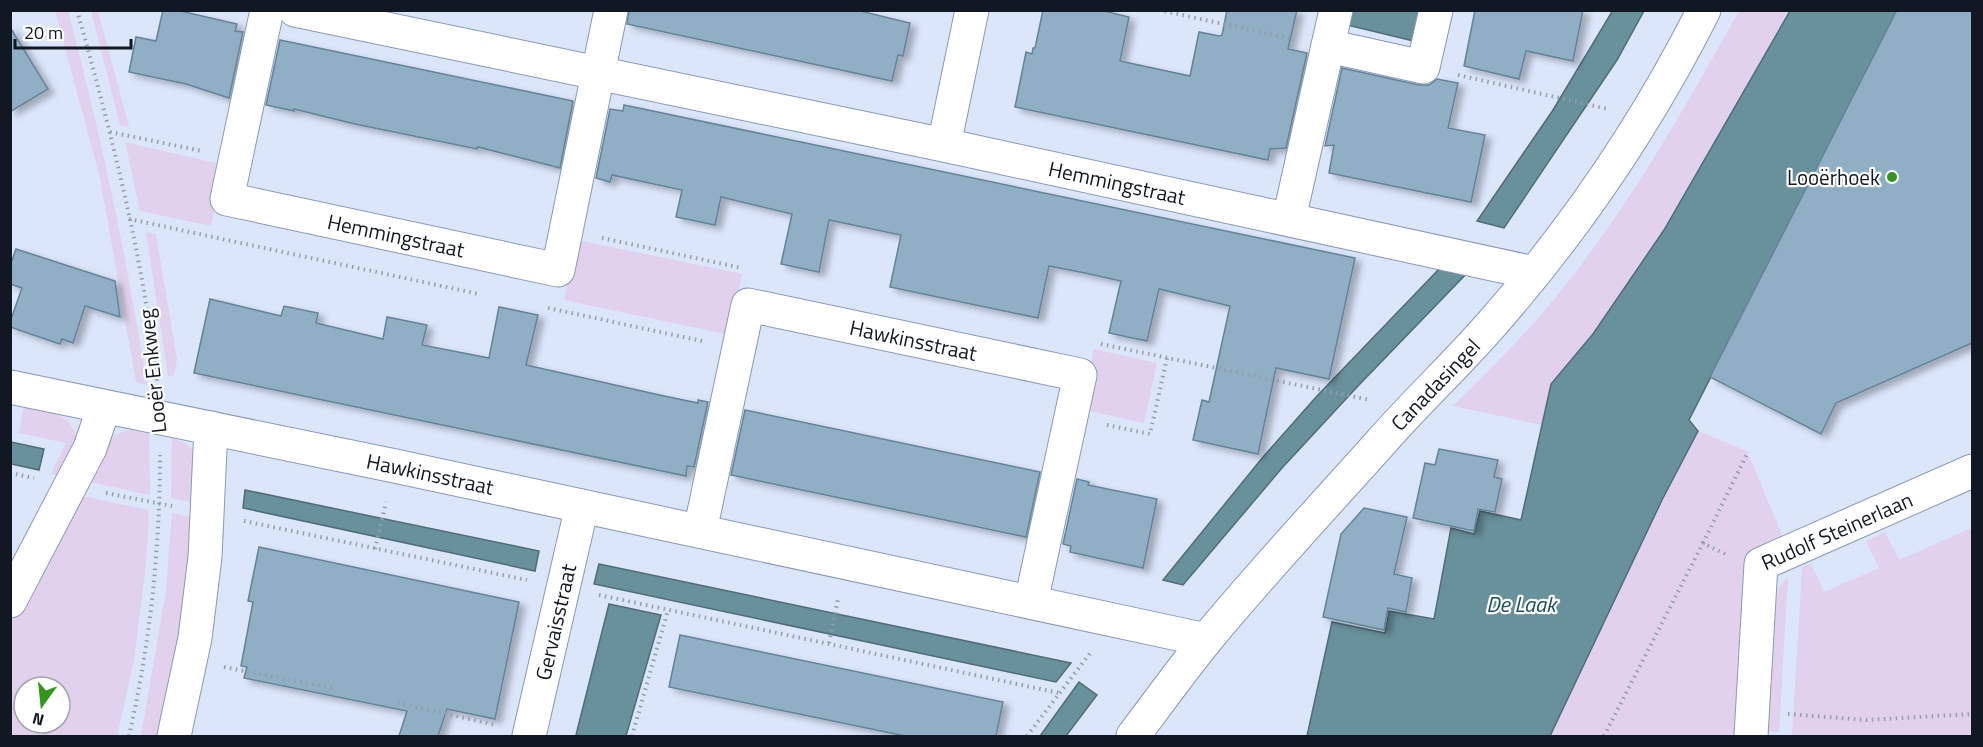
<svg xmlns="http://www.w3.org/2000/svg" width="1983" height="747" font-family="'Titillium Web',sans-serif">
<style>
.green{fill:#e1d1ec;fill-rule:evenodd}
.water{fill:#69919b;stroke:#4f6d77;stroke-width:1.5}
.building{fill:#90afc5;stroke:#648398;stroke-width:1.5;filter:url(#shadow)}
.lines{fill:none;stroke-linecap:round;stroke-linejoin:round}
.minor-casing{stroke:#8999b8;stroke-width:35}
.path{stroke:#939dad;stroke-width:4;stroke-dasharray:1.5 4.5;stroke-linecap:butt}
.minor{stroke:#fff;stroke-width:33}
.poi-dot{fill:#31961b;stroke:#fff;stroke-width:2}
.labels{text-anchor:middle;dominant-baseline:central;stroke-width:4.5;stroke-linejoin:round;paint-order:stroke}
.poi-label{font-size:21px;fill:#121823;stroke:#fff;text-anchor:end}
.street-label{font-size:21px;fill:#121823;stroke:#fff}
.water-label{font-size:22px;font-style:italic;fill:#15505c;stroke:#fff}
</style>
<defs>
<filter id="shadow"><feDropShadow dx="6" dy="4" stdDeviation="3" flood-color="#0004"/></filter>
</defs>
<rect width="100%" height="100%" fill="#dbe6fa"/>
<g class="green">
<path d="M55 11H68C101 134 127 259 147 385L136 382 100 178Z"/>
<polygon points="91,11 98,11 129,127 120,125"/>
<path d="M1739 11H1790L1664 230 1593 334 1551 384 1542 425 1453 406C1494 366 1536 324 1571 278 1636 195 1688 102 1739 11Z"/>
<polygon points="125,142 224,165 211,226 140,211"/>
<polygon points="146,232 156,234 177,359 174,376 168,376"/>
<polygon points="577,240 742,274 730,335 564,300"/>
<polygon points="1094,349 1157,363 1144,423 1081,409"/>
<path d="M24 406C49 412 70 411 77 439L62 477 51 474 66 443 19 433Z"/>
<path d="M132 430 149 434 150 495 85 481C97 460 105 432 132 430Z"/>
<polygon points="1698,431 1747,451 1783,537 1750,551 1738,736 1550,736 1662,500"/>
<polygon points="172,438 185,443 194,451 194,503 171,498"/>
<path d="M77 495 149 510 146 565 134 660 117 736H11L10 624ZM24 687H60V723H24Z"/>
<polygon points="172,513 194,518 188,597 163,736 141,736 166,590"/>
<polygon points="1972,528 1972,736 1792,736 1802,567 1811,564 1824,592 1879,568 1866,541 1885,532 1899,560"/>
<polygon points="1788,577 1779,732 1767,732 1774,606 1779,587"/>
</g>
<g class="water">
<polygon points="1613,10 1644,11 1617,60 1504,228 1477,221 1553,110"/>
<polygon points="1350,11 1421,11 1414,41 1347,25"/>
<polygon points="1790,11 1897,11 1689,420 1698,431 1662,500 1550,736 1307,736 1332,622 1385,633 1389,611 1434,619 1451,528 1474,534 1480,511 1521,520 1551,384 1593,334 1664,230"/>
<polygon points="1440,268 1469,271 1358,386 1282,468 1183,585 1163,580 1263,457 1317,396"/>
<polygon points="11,442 44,449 39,470 11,464"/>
<polygon points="245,490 539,551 535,571 243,508"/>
<polygon points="599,564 1071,663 1056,682 594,584"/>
<polygon points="609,604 661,615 626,736 581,736 576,735"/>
<polygon points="1079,682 1097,695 1066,736 1040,736"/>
</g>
<g class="building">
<polygon points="163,10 176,10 237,24 235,31 243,32 229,98 186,84 129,72 136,37 156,41"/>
<polygon points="629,10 856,10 910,23 903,56 898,55 892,81 627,24"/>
<polygon points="1043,10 1100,10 1129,17 1120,61 1190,76 1199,32 1219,36 1222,35 1227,10 1297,10 1288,49 1307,53 1286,148 1270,149 1268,160 1015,107 1026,52 1032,54 1033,48 1035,48"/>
<polygon points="1475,10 1583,10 1573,61 1526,51 1519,79 1464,66"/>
<polygon points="1897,10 1972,10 1972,343 1836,403 1821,434 1710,377"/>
<polygon points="10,27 48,89 10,112"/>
<polygon points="280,40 573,101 560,168 478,147 477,149 355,124 294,109 294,111 266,105"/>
<polygon points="1342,68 1419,85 1429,85 1437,79 1458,83 1448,128 1485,135 1471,202 1329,173 1334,145 1325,146"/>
<polygon points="624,105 1355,258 1329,379 1276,368 1258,454 1193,440 1202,400 1209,402 1230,306 1159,289 1147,341 1109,333 1121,281 1085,273 1049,266 1038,318 890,287 901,235 829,220 819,272 781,264 792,214 721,197 715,225 676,217 682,190 612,175 610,182 596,178 610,109 623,111"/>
<polygon points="16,249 115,281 120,317 85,306 73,343 62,339 60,344 10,327 10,322 22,288 10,284 10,266"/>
<polygon points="210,299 281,316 284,306 318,313 316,323 383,339 387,317 427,325 422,345 489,358 499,307 538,315 526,365 664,396 698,403 698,400 708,402 694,467 687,466 686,476 194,373"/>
<polygon points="745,410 1040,472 1026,537 731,475"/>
<polygon points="1439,449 1498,460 1494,477 1502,479 1495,512 1478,509 1474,531 1413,518 1425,463 1435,465"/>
<polygon points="1077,479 1089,482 1088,485 1157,499 1143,568 1070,552 1071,546 1063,544"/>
<polygon points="1364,508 1407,517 1394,574 1412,578 1406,612 1388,608 1384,630 1323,617 1341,534"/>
<polygon points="259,547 519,602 495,719 447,709 438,736 399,736 407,711 244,678 247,667 241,666 253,602 248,601"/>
<polygon points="680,635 1003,702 996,736 905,736 669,687"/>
</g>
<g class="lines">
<defs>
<g id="minor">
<path id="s1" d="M267 10 227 199 558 270 611 10"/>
<path id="s2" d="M295 10 944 145 1534 273"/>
<polyline points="1328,46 1423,67 1436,10"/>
<polyline points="944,145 972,10"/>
<polyline points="1289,219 1336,10"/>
<path id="s3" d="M10 387 395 466 1206 640"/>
<path id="s4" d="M700 531 748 305 1080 375 1031 602"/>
<polyline points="10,601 90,448 104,407"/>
<polyline points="174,736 195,638 205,557 211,428"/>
<path id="s5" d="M529 736 582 506"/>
<path id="s6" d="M1133 736C1157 704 1181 671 1206 640 1262 572 1323 507 1382 441 1419 399 1460 361 1496 319 1578 225 1648 121 1704 10"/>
<path id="s7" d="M1751 736 1761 564 1972 471"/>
</g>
</defs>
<use href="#minor" class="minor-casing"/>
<g class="path">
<path d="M77 10C111 132 143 256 157 382"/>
<polyline points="1159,10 1293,39"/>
<polyline points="1458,75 1608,109"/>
<polyline points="110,132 202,151"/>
<polyline points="129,219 479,294"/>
<polyline points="602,238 742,268"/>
<polyline points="548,308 702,341"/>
<polyline points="1101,344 1370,400"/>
<polyline points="1107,425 1150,434 1167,358"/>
<polyline points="10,473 34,478"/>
<polyline points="106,493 172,506"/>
<polyline points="244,521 527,580"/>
<polyline points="1703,543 1747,454"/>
<polyline points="375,549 386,502"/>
<polyline points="599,595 1059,693"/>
<polyline points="829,643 838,599"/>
<polyline points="224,667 332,688"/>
<polyline points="398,703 496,725"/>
<polyline points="1788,714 1866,720 1972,714"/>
<path d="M129 736C150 644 160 550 160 455"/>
<polyline points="632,736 668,610"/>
<polyline points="1027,736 1091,652"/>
<polyline points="1604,736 1703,543 1727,555"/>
</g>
<use href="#minor" class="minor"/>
</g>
<circle class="poi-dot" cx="1892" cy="177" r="6"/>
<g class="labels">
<g class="poi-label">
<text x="1880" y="177">Looërhoek</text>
</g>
<g class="street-label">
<text stroke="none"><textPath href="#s2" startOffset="840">Hemmingstraat</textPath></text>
<text stroke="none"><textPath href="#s1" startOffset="366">Hemmingstraat</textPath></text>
<text stroke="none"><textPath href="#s4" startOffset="400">Hawkinsstraat</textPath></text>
<text transform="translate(152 371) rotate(-96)">Looër Enkweg</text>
<text stroke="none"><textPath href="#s6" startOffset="464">Canadasingel</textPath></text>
<text stroke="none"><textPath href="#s3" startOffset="429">Hawkinsstraat</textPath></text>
<text stroke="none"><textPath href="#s7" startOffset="255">Rudolf Steinerlaan</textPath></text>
<text stroke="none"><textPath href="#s5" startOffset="117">Gervaisstraat</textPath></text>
</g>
<g class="water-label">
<text x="1521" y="604">De Laak</text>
</g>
</g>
<rect width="1983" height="747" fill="none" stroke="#121823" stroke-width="24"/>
<g transform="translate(42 705) rotate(195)"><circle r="28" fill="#ffffff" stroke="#a0a3a7" stroke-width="1.5"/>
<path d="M0-4.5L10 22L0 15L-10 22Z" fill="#31961b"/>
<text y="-9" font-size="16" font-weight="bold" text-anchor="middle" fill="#121823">N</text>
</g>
<path d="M15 39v9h116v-9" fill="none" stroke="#121823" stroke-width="3"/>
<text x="24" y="39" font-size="18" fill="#121823" stroke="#ffffff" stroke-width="4.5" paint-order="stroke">20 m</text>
</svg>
